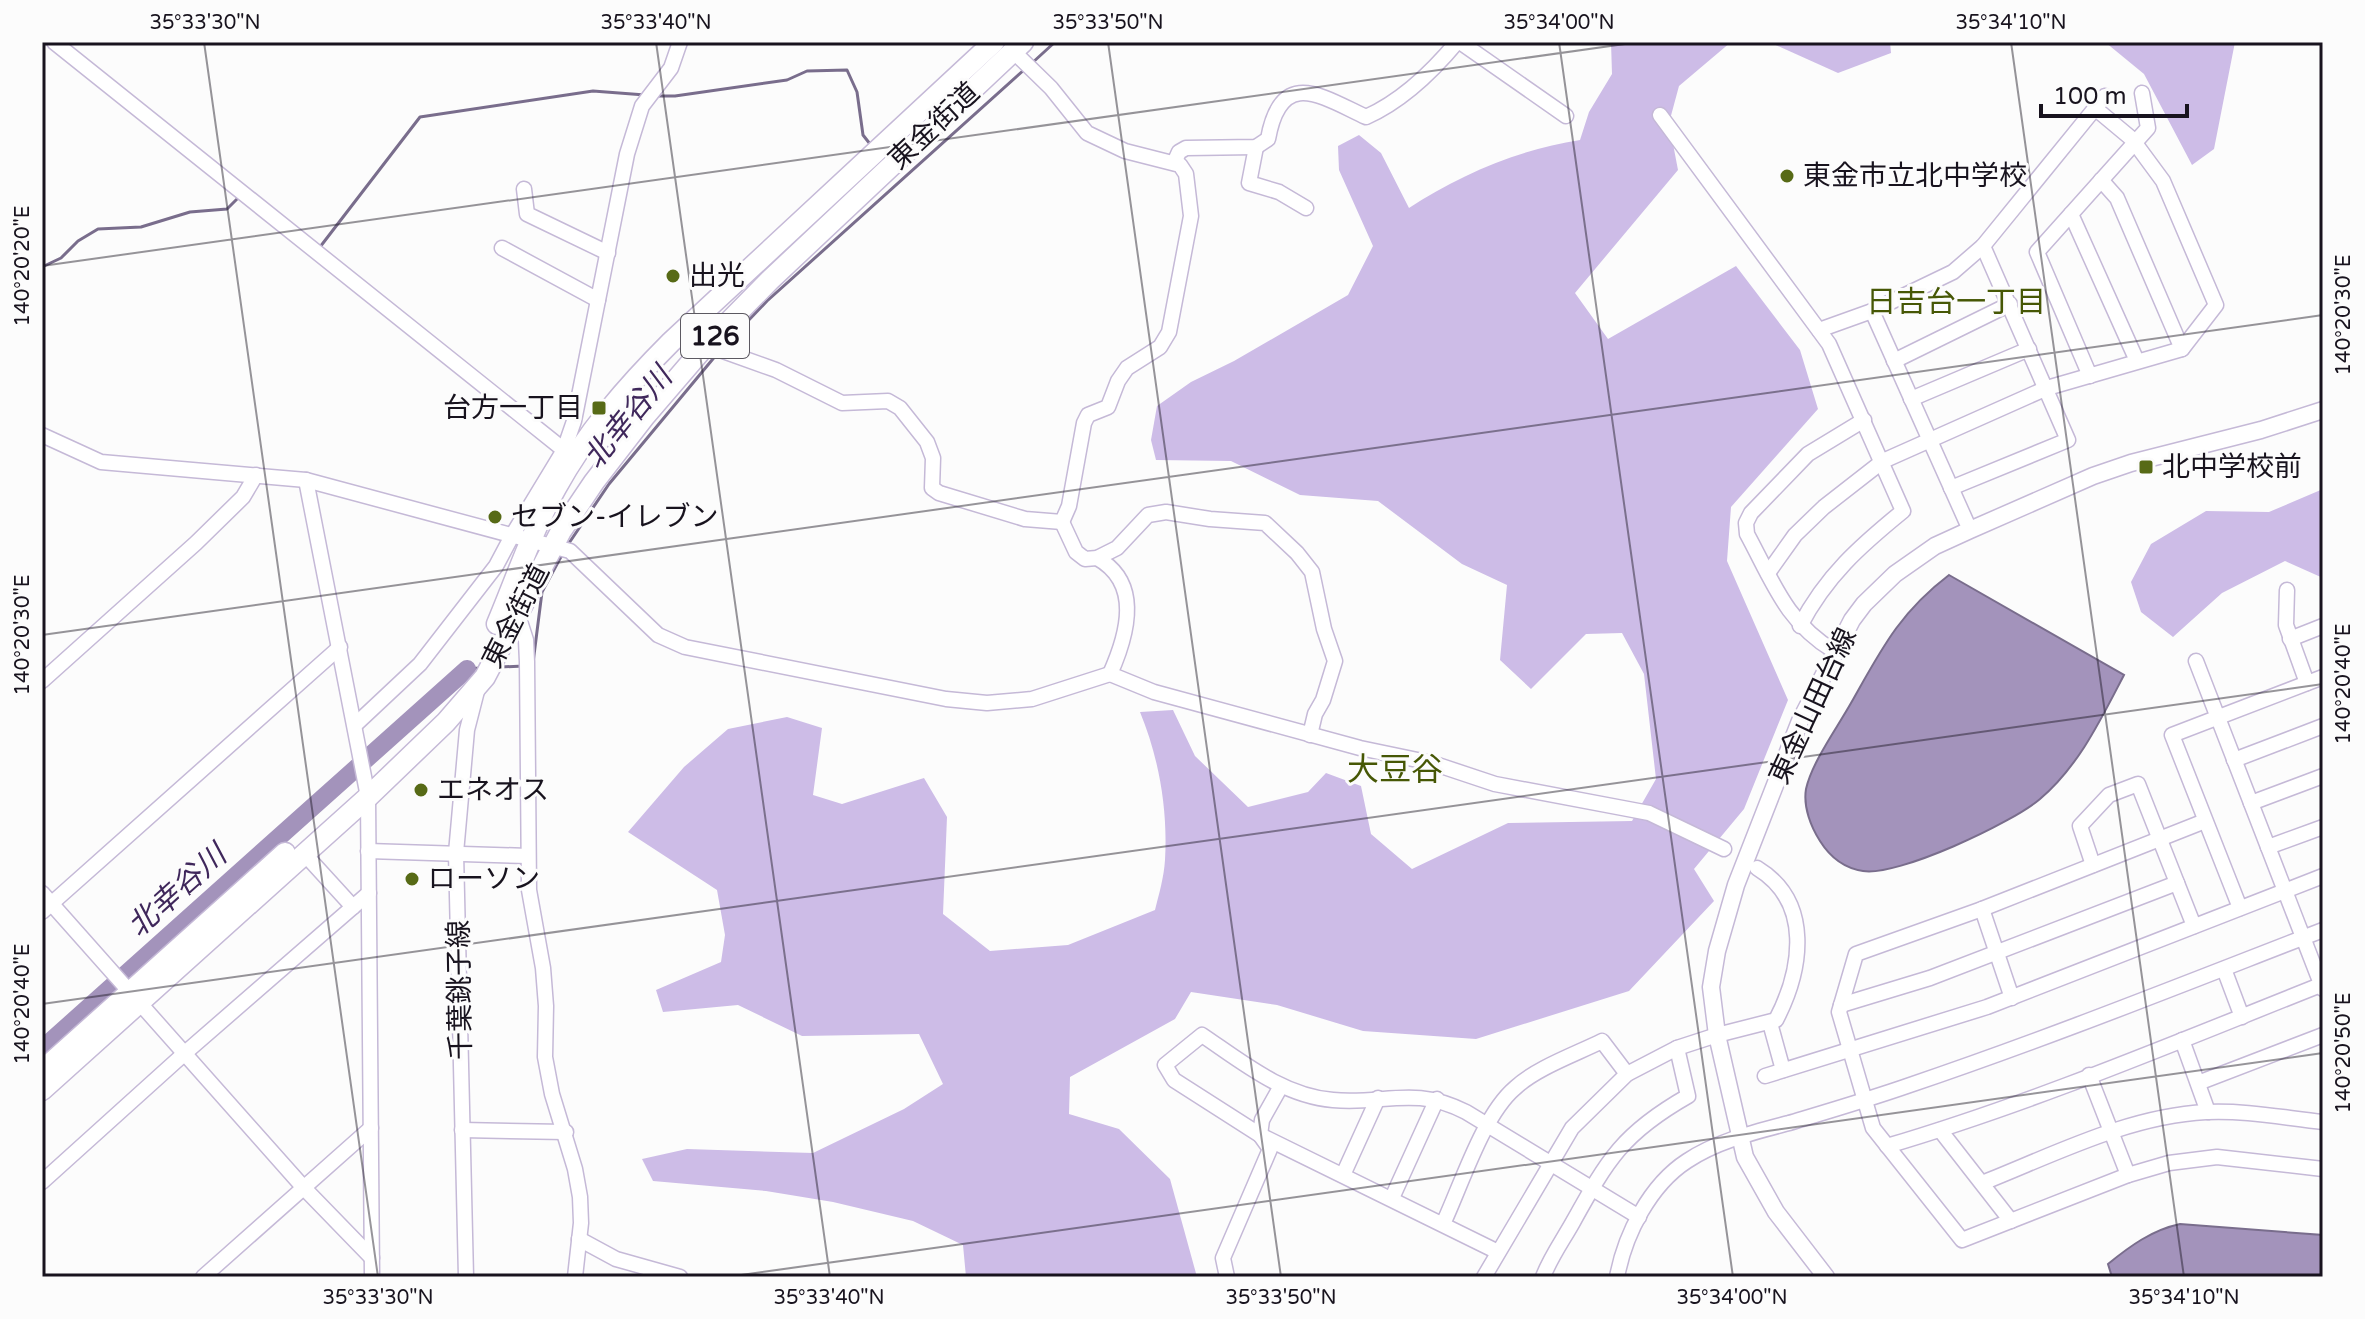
<svg xmlns="http://www.w3.org/2000/svg" width="2365" height="1319" font-family="'Varela Round','Noto Sans JP',sans-serif">
<style>
.forest{fill:#cdbce7}
.water{fill:#a393bb;stroke:#796d8c;stroke-width:2}
.lines{fill:none;stroke-linecap:round;stroke-linejoin:round}
.stream{stroke:#796d8c;stroke-width:3}
.river{stroke:#a393bb;stroke-width:18}
.minor-casing{stroke:#c5b9d7;stroke-width:17}
.major-casing{stroke:#c5b9d7;stroke-width:19}
.highway-casing{stroke:#c5b9d7;stroke-width:23}
.minor{stroke:#fff;stroke-width:14}
.major{stroke:#fff;stroke-width:16}
.highway{stroke:#fff;stroke-width:20}
.ticks{fill:none;stroke:#18131e;stroke-width:2;stroke-opacity:0.45}
.poi-dot{fill:#576a16;stroke:#fcfcfc;stroke-width:3}
.labels{text-anchor:middle;dominant-baseline:central;stroke-width:6;stroke-linejoin:round;paint-order:stroke}
.shield{fill:#fcfcfc;stroke:#5c5961;stroke-width:2}
.shield-label{font-size:26px;font-weight:bold;fill:#18131e}
.street-label{font-size:28px;fill:#18131e;stroke:#fcfcfc}
.poi-label{font-size:28px;fill:#18131e;stroke:#fcfcfc;text-anchor:start}
.neighbourhood-label{font-size:30px;fill:#465705;stroke:#fcfcfc}
.water-label{font-size:30px;font-style:italic;fill:#3f275b;stroke:#fcfcfc}
.quarter-label{font-size:32px;fill:#465705;stroke:#fcfcfc}
.neatline{fill:none;stroke:#18131e;stroke-width:3}
.ticks-label{font-size:20px;text-anchor:middle;fill:#18131e}
</style>
<rect width="100%" height="100%" fill="#fcfcfc"/>
<g class="forest">
<path d="M1611 42H1731L1679 86 1669 123 1678 170 1575 293 1608 339 1736 266 1800 350 1818 409 1731 507 1727 561 1788 700 1744 809 1694 869 1714 901 1629 991 1476 1039 1363 1031 1277 1005 1191 992 1175 1019 1070 1077 1069 1114 1119 1129 1170 1179 1197 1277H966L963 1245 913 1221 833 1202 766 1191 653 1181 642 1159 687 1149 813 1153 904 1109 943 1084 919 1034 802 1036 738 1005 663 1012 656 990 721 962 725 935 717 890 628 832 684 767 728 729 787 717 822 728 813 795 842 804 924 778 947 817 943 914 990 951 1068 945 1155 910C1159 894 1164 877 1165 860 1168 810 1159 758 1140 712L1173 710 1195 756 1248 807 1308 792 1326 773 1361 786 1371 834 1412 869 1508 823 1632 821 1656 779 1644 674 1622 633 1586 634 1531 689 1500 660 1507 585 1462 564 1378 501 1300 495 1231 461 1156 460 1151 440 1157 406 1191 382 1234 361 1348 295 1373 246 1339 170 1338 146 1359 135 1381 153 1409 208C1459 175 1520 149 1580 140L1589 112 1612 74Z"/>
<polygon points="1769,42 1890,42 1891,53 1838,73"/>
<polygon points="2105,42 2235,42 2214,149 2192,165 2144,74"/>
<polygon points="2323,489 2323,578 2285,561 2222,593 2173,637 2141,612 2131,582 2151,544 2206,511 2269,512"/>
</g>
<g class="water">
<path d="M1949 575 2124 675C2101 719 2079 766 2040 799 2012 823 1897 877 1863 871 1843 868 1830 857 1820 841 1811 827 1803 807 1806 789 1812 762 1837 728 1851 703 1881 650 1899 613 1949 575Z"/>
<path d="M2180 1224 2323 1235V1277H2112L2108 1264C2130 1246 2152 1230 2180 1224Z"/>
</g>
<g class="lines">
<g class="stream">
<polyline points="1031,64 1055,42"/>
<polyline points="657,96 675,96 787,80 807,71 847,70 857,92 863,135 870,144"/>
<polyline points="320,247 420,117 593,91 645,95"/>
<polyline points="42,267 61,258 78,241 98,229 141,227 190,212 227,209 238,198"/>
<polyline points="725,345 767,301 1025,69"/>
<polyline points="567,546 609,484 717,354"/>
<polyline points="533,663 542,592 563,553"/>
<polyline points="500,667 524,666"/>
<polyline points="467,669 480,668"/>
</g>
<polyline class="river" points="42,1049 467,669"/>
<defs>
<g id="minor">
<polyline points="54,42 564,450"/>
<polyline points="1460,42 1566,116"/>
<polyline points="1013,51 1051,88 1087,133 1125,151 1180,165 1186,174 1191,216 1169,332 1160,347 1127,368 1118,381 1108,407 1088,415 1084,423 1069,506 1062,522"/>
<path d="M1660 115 1829 344 1903 511C1860 546 1826 576 1800 626"/>
<polyline points="1256,147 1249,183 1279,192 1306,208"/>
<path d="M1174 163 1179 152 1186 148 1256 147 1268 139C1281 67 1321 96 1366 117 1402 101 1432 72 1457 42"/>
<polyline points="2101,180 2117,198 2182,349"/>
<polyline points="524,189 527,214 608,253"/>
<polyline points="2071,214 2137,361"/>
<polyline points="502,248 598,300"/>
<polyline points="1872,311 1970,530"/>
<polyline points="690,326 706,345 776,370 842,403 888,401 900,408 927,442 933,458 932,488 939,493 1025,519 1062,522"/>
<polyline points="1819,330 1872,311 1953,272 1983,246 2105,96"/>
<polyline points="1894,361 2010,304"/>
<polyline points="2090,376 2037,252 2148,128 2142,93"/>
<polyline points="1911,399 2029,349"/>
<polyline points="42,435 101,462 306,480 570,551 658,635 685,647 946,699 987,703 1032,699 1110,674 1154,692 1360,748 1432,763 1495,784 1649,813 1724,849"/>
<polyline points="306,480 368,797 372,1277"/>
<polyline points="1951,488 2068,440 1983,246"/>
<polyline points="1062,522 1076,552 1085,559 1097,558 1117,548 1148,515 1166,512 1210,519 1265,523 1297,553 1312,572 1324,629 1335,661 1323,700 1315,714 1310,735"/>
<path d="M1097 558C1142 583 1128 634 1110 674"/>
<polyline points="1768,573 1795,535 1824,507 1883,461 2047,388 2182,349 2216,305 2163,181 2132,139 2096,109"/>
<polyline points="2287,590 2286,625 2307,683"/>
<polyline points="517,612 526,640 527,662 529,890 543,968 546,1006 545,1057 552,1094 575,1169 580,1197 581,1223 575,1277"/>
<polyline points="2290,639 2323,626"/>
<path d="M1834 651C1786 622 1773 582 1747 534L1746 523 1751 513 1808 454 1864 420"/>
<polyline points="2196,661 2323,989"/>
<polyline points="42,681 196,543 243,497 256,475"/>
<polyline points="355,725 420,664 496,566 513,534 564,450 574,421 627,154 642,106 671,68 680,42"/>
<polyline points="2234,760 2323,726"/>
<polyline points="2251,803 2323,776"/>
<polyline points="2205,821 1982,909 1856,954 1839,1012 1873,1128 1962,1240 2128,1175 2169,1163 2217,1157 2323,1169"/>
<polyline points="2268,847 2323,827"/>
<polyline points="368,851 528,856"/>
<polyline points="311,861 353,907"/>
<polyline points="2093,865 2080,826 2109,795 2138,784 2194,926"/>
<polyline points="42,893 304,1188 372,1258"/>
<polyline points="2240,908 2172,735 2323,677"/>
<polyline points="1982,909 2012,998"/>
<polyline points="42,912 340,647"/>
<polyline points="2224,969 2242,1017"/>
<polyline points="1841,1005 1930,978 2177,883"/>
<polyline points="1770,1023 1783,1070"/>
<polyline points="2182,1040 2208,1112"/>
<polyline points="2089,1075 2128,1175"/>
<polyline points="1765,1076 1987,1007 2323,876"/>
<polyline points="2198,1083 2323,1035"/>
<polyline points="462,1130 566,1132"/>
<polyline points="1940,1130 2011,1221"/>
<path d="M1887 1146C2036 1102 2179 1041 2323 984"/>
<polyline points="1343,1175 1378,1098"/>
<polyline points="42,1182 185,1053 369,893"/>
<path d="M1982 1183C2053 1155 2128 1116 2206 1112 2244 1110 2285 1118 2323 1122"/>
<polyline points="1392,1198 1437,1099"/>
<path d="M1443 1224C1461 1186 1483 1115 1515 1088 1536 1068 1576 1054 1602 1041L1627 1074"/>
<polyline points="579,1239 616,1259 680,1277"/>
<path d="M1498 1252 1260 1135 1174 1080 1165 1065 1202 1035C1242 1062 1283 1096 1333 1100 1384 1105 1413 1085 1466 1112L1639 1217"/>
<polyline points="203,1277 371,1128"/>
<polyline points="466,1277 456,853 467,730 477,691"/>
<polyline points="1227,1277 1223,1258 1270,1149 1260,1135 1262,1120 1281,1086"/>
<path d="M1484 1277 1572 1128 1627 1074 1677 1048 1717 1035 1776 1020C1802 970 1813 902 1757 868"/>
<path d="M1543 1277C1550 1258 1563 1240 1573 1222 1608 1159 1623 1133 1688 1096L1677 1048"/>
<path d="M1617 1277C1625 1234 1650 1185 1687 1161 1717 1141 1755 1132 1789 1123 1829 1111 1870 1099 1910 1085 2049 1038 2186 983 2323 930"/>
</g>
<polyline id="major" points="1826,1277 1776,1212 1745,1157 1717,1035 1711,987 1717,951 1736,885 1800,721 1852,620 1864,604 1895,574 1935,546 1970,530 2093,476 2131,463 2261,430 2323,410"/>
<g id="highway">
<path d="M497 624C516 579 532 531 556 488 586 433 627 386 671 342L994 42"/>
<polyline points="42,1071 285,853"/>
<polyline points="42,1090 368,797 446,722 485,677 561,531 594,482 645,416 706,345 770,280 1023,42"/>
</g>
</defs>
<use href="#minor" class="minor-casing"/>
<use href="#major" class="major-casing"/>
<use href="#highway" class="highway-casing"/>
<use href="#minor" class="minor"/>
<use href="#major" class="major"/>
<use href="#highway" class="highway"/>
</g>
<path class="ticks" d="M204 42 378 1277M656 42 830 1277M1108 42 1281 1277M1559 42 1733 1277M2011 42 2184 1277M42 266 1639 42M42 635 2323 315M42 1004 2323 684M727 1277 2323 1053"/>
<g class="poi-dot">
<circle cx="1787" cy="176" r="8"/>
<circle cx="673" cy="276" r="8"/>
<rect x="591" y="400" width="16" height="16" rx="4"/>
<rect x="2138" y="459" width="16" height="16" rx="4"/>
<circle cx="495" cy="517" r="8"/>
<circle cx="421" cy="790" r="8"/>
<circle cx="412" cy="879" r="8"/>
</g>
<g class="labels">
<rect class="shield" x="681" y="314" width="68" height="44" rx="6"/>
<g class="shield-label">
<text x="715" y="336">126</text>
</g>
<g class="street-label">
<text transform="translate(934 126) rotate(-43)">東金街道</text>
<text transform="translate(516 616) rotate(-63)">東金街道</text>
<text transform="translate(1813 706) rotate(-65)">東金山田台線</text>
<text transform="translate(460 990) rotate(-91)">千葉銚子線</text>
</g>
<g class="poi-label">
<text x="1803" y="176">東金市立北中学校</text>
<text x="689" y="276">出光</text>
<text x="583" y="408" text-anchor="end">台方一丁目</text>
<text x="2162" y="467">北中学校前</text>
<text x="511" y="517">セブン-イレブン</text>
<text x="437" y="790">エネオス</text>
<text x="428" y="879">ローソン</text>
</g>
<g class="neighbourhood-label">
<text x="1956" y="302">日吉台一丁目</text>
</g>
<g class="water-label">
<text transform="translate(628 418) rotate(-51)">北幸谷川</text>
<text transform="translate(177 891) rotate(-42)">北幸谷川</text>
</g>
<g class="quarter-label">
<text x="1395" y="770">大豆谷</text>
</g>
</g>
<rect width="2365" height="1319" fill="none" stroke="#fcfcfc" stroke-width="88"/>
<path d="M2041 104v12h146v-12" fill="none" stroke="#18131e" stroke-width="4"/>
<text x="2053" y="104" font-size="24" fill="#18131e" stroke="#fcfcfc" stroke-width="6" paint-order="stroke">100 m</text>
<rect x="44" y="44" width="2277" height="1231" class="neatline"/>
<g class="ticks-label">
<text x="205" y="29">35°33'30"N</text>
<text x="656" y="29">35°33'40"N</text>
<text x="1108" y="29">35°33'50"N</text>
<text x="1559" y="29">35°34'00"N</text>
<text x="2011" y="29">35°34'10"N</text>
<text transform="translate(22 266) rotate(-90)" y="7">140°20'20"E</text>
<text transform="translate(2343 315) rotate(-90)" y="7">140°20'30"E</text>
<text transform="translate(22 635) rotate(-90)" y="7">140°20'30"E</text>
<text transform="translate(2343 684) rotate(-90)" y="7">140°20'40"E</text>
<text transform="translate(22 1004) rotate(-90)" y="7">140°20'40"E</text>
<text transform="translate(2343 1053) rotate(-90)" y="7">140°20'50"E</text>
<text x="378" y="1304">35°33'30"N</text>
<text x="829" y="1304">35°33'40"N</text>
<text x="1281" y="1304">35°33'50"N</text>
<text x="1732" y="1304">35°34'00"N</text>
<text x="2184" y="1304">35°34'10"N</text>
</g>
</svg>
